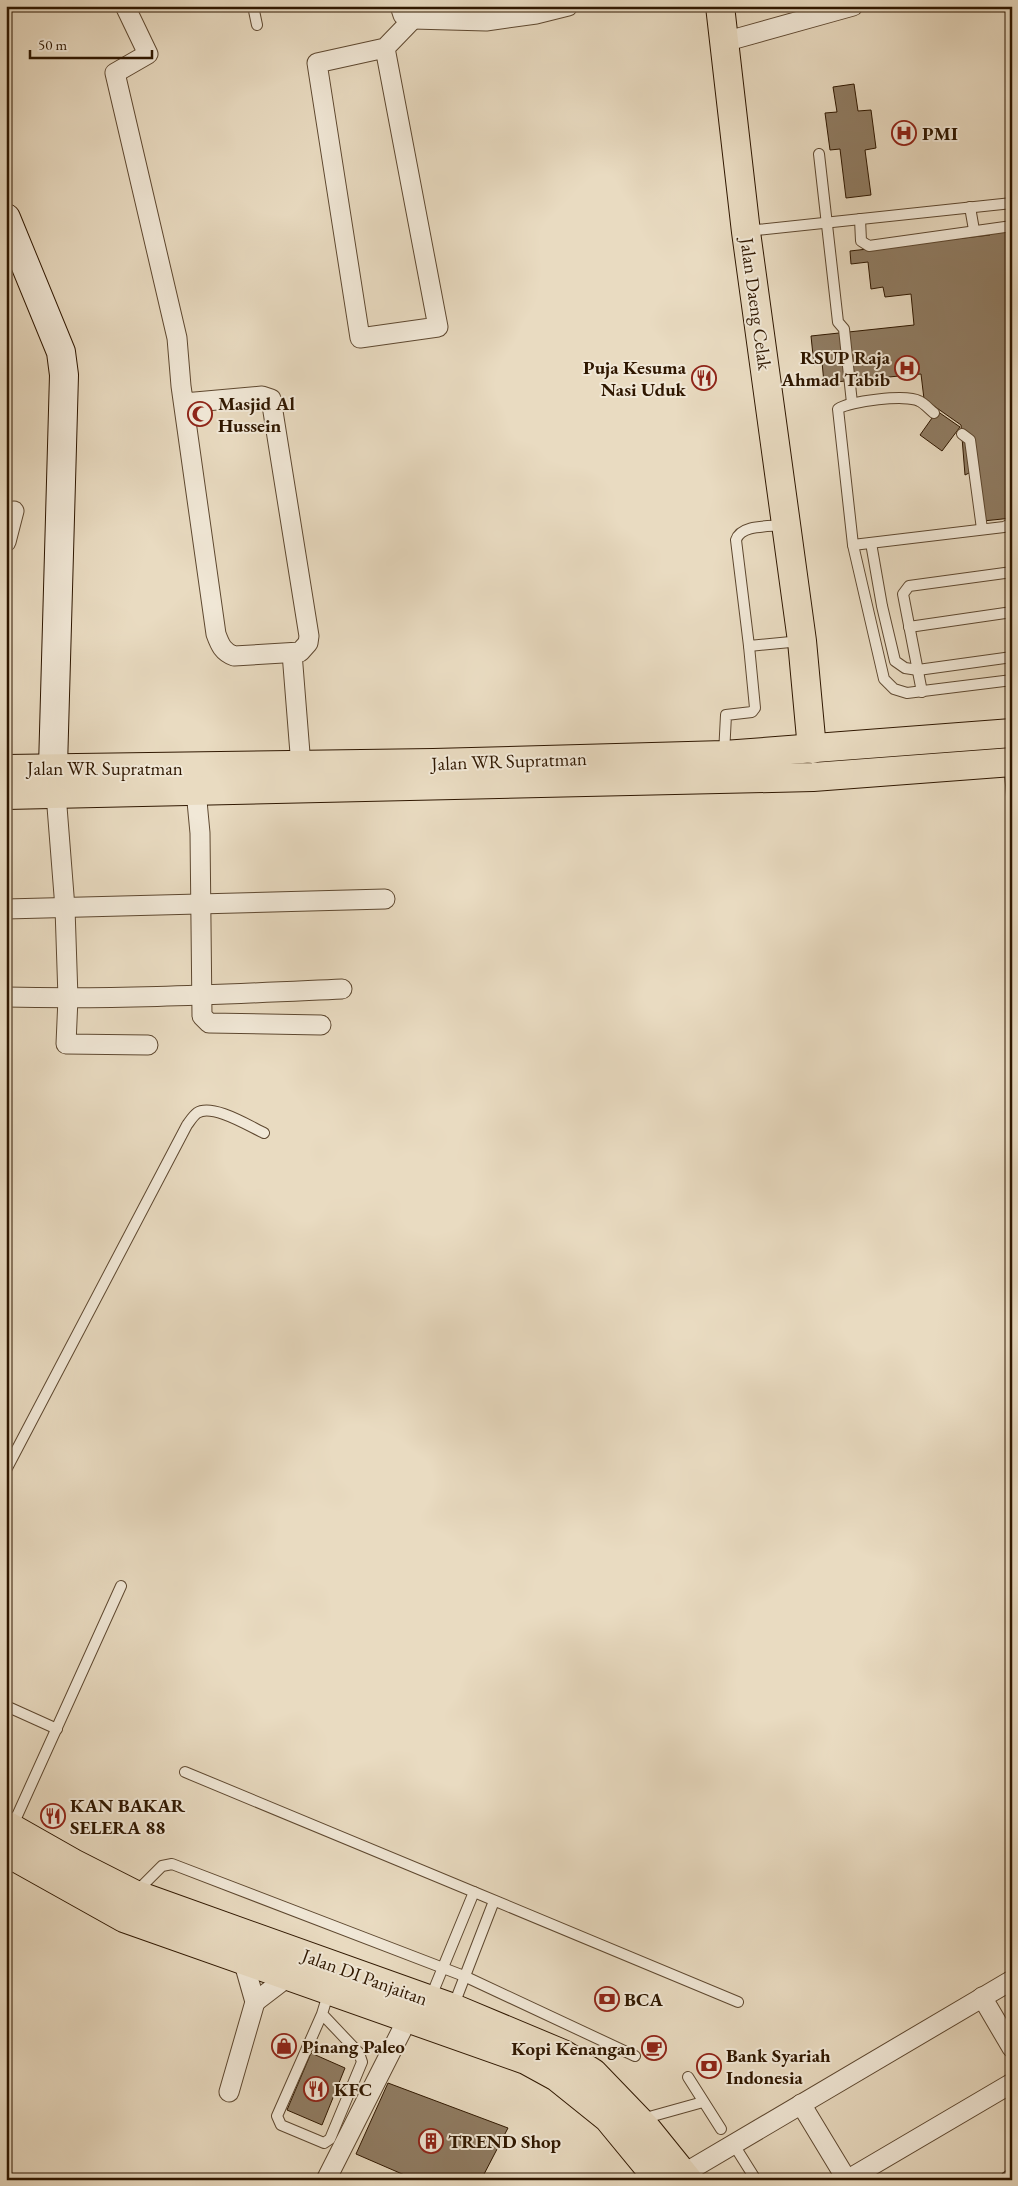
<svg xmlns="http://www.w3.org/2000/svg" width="1018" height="2186" font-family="'EB Garamond',serif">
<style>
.building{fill:#907d64;stroke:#2f1700}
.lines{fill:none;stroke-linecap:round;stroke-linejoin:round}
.lane-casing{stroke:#5e4830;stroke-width:12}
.street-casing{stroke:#5e4830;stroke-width:21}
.secondary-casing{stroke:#2f1700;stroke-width:30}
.primary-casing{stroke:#2f1700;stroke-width:30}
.highway-casing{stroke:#2f1700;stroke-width:30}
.lane{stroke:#f1e8d7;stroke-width:10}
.street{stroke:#f1e8d7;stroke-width:19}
.secondary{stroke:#f1e8d7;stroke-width:28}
.primary{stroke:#e9dbc1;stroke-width:28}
.highway{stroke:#e9dbc1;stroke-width:28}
.labels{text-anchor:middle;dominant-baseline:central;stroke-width:4;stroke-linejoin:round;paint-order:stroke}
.poi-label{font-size:19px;font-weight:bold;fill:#2f1700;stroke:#f1e8d7;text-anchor:start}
.street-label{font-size:19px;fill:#2f1700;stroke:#f1e8d7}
</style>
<rect width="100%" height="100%" fill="#e9dbc1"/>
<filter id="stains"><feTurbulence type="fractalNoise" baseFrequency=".004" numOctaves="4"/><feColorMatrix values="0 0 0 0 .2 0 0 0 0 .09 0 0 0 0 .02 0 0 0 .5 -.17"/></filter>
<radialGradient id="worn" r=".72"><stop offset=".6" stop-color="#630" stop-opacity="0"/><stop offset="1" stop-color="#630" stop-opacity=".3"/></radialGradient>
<g class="building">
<polygon points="854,84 858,111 871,110 876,148 865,150 871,195 846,198 840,149 830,150 825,113 837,112 833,87"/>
<polygon points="1012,228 1012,518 983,521 977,469 965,475 961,425 924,399 921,374 824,383 822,362 814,365 811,336 914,325 911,294 885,297 883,287 871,289 868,262 851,264 850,251 990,235 989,231"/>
<polygon points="937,411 960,427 942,451 920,435"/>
<polygon points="311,2053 345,2068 322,2125 287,2110"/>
<polygon points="388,2083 508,2128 481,2180 416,2180 356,2154"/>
</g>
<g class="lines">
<defs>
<g id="lane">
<polyline points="253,6 257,25"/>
<polyline points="819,154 838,322 844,329 852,403"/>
<polyline points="970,207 974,230"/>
<polyline points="860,219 861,241 869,246 1012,226"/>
<polyline points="747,231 1012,203"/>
<path d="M934 413C929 409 924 403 919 401 907 394 849 401 838 409L853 545 1004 527 1012 523"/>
<polyline points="962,434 970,440 982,529"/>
<path d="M785 525C769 527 741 524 736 540L749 646 801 641"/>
<polyline points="871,543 882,606 895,661 905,668 918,670 1012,657"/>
<polyline points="853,545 884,679 894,689 907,693 1012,680"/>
<polyline points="909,627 1012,612"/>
<polyline points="922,692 903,594 909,586 1012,572"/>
<polyline points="724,754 726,715 752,712 755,708 749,646"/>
<polyline points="1009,763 1012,796"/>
<path d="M6 1470 187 1125C190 1121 193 1116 197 1113 212 1103 249 1126 264 1133"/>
<polyline points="6,1706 57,1729"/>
<polyline points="185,1772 474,1892 430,1999"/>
<polyline points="12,1827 121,1586"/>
<polyline points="136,1892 162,1866 172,1864 464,1976 635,2056"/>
<polyline points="474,1892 738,2002"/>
<polyline points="453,2007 494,1901"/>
<polyline points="322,2014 359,2053 362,2062 330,2139 324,2143 281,2125 277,2116 322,2014 329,1991"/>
<polyline points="688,2077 721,2129"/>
<polyline points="642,2119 703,2102"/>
<polyline points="734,2145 756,2180"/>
</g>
<g id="street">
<path d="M125 6 148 54 115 73 177 338 181 386 216 634C220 645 223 652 234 656L300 652 308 643 309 636 271 399 262 396 184 403"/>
<polyline points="400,6 403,15 413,19 486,21 536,14 568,6"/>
<polyline points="724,42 853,6"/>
<polyline points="385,48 438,327 360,338 317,63 385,48 413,19"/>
<polyline points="6,542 14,511"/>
<polyline points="292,653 301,766"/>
<polyline points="195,780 200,833 202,1016 209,1023 321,1025"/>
<polyline points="56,794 65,908 68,998 66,1044 148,1045"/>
<polyline points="6,909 385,899"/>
<path d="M6 997C118 1000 230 994 342 989"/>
<polyline points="982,1997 1012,2048"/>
<polyline points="255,2002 289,1976"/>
<polyline points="229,2092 255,2002 243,1960"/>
<polyline points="801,2104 847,2180"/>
<polyline points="683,2174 1012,1980"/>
<polyline points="326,2180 408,2018"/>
<polyline points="847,2180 1012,2083"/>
<polyline points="1010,2180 1012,2179"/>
</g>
<polyline id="secondary" points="6,218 61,352 64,375 53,767"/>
<g id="primary">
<polyline points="6,1825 73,1863 134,1894 453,2008 563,2054 593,2073 646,2128 688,2180"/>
<polyline points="6,1852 124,1918 526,2060 557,2077 608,2118 659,2180"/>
</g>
<g id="highway">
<polyline points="720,6 746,232 802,641 812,749"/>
<polyline points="6,769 433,763 724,755 1012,733"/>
<polyline points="6,795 813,777 1012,762"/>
</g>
</defs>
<use href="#lane" class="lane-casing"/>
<use href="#street" class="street-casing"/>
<use href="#secondary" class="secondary-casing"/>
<use href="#primary" class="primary-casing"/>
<use href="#highway" class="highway-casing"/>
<use href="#lane" class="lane"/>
<use href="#street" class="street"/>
<use href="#secondary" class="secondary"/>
<use href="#primary" class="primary"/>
<use href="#highway" class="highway"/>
</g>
<defs>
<symbol id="hospital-ring" viewBox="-11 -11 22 22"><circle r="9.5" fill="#f1e8d7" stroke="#8f2418" stroke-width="1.5"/><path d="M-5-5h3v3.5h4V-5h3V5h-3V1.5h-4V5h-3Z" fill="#8f2418"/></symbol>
<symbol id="restaurant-ring" viewBox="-11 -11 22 22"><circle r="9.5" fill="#f1e8d7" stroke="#8f2418" stroke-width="1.5"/><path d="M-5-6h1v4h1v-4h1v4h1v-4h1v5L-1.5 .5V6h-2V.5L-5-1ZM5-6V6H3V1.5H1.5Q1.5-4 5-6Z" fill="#8f2418"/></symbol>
<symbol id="mosque-ring" viewBox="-11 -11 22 22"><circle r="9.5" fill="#f1e8d7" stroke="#8f2418" stroke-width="1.5"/><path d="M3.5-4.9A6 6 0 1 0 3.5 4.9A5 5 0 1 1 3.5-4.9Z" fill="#8f2418"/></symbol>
<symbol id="bank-ring" viewBox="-11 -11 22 22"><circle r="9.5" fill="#f1e8d7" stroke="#8f2418" stroke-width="1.5"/><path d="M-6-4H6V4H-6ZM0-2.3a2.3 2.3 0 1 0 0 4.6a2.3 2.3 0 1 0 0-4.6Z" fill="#8f2418"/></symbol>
<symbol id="shop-ring" viewBox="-11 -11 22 22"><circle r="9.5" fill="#f1e8d7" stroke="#8f2418" stroke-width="1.5"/><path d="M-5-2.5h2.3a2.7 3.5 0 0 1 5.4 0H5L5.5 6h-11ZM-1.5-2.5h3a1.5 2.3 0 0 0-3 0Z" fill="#8f2418"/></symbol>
<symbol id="cafe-ring" viewBox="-11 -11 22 22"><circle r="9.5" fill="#f1e8d7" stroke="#8f2418" stroke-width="1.5"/><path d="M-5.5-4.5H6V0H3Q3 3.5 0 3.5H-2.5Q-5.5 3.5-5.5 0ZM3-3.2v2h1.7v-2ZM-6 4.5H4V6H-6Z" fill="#8f2418"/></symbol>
<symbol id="building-ring" viewBox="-11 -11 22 22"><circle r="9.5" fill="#f1e8d7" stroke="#8f2418" stroke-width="1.5"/><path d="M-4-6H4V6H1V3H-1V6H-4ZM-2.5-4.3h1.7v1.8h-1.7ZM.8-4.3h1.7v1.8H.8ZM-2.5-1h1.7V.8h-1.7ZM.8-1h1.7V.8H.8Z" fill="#8f2418"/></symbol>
</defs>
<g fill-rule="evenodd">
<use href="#hospital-ring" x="890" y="119" width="28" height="28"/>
<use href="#hospital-ring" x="893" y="354" width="28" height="28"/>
<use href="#restaurant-ring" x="690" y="364" width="28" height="28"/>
<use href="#mosque-ring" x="186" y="400" width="28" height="28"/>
<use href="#restaurant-ring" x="39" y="1802" width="28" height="28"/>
<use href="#bank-ring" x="593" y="1985" width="28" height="28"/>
<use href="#shop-ring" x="270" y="2032" width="28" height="28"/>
<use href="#cafe-ring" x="640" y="2034" width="28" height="28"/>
<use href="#bank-ring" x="695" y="2052" width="28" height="28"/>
<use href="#restaurant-ring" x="302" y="2075" width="28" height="28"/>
<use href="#building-ring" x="417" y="2127" width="28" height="28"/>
</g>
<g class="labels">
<g class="poi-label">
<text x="922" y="133">PMI</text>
<text x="890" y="357" text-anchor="end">RSUP Raja<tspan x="890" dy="22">Ahmad Tabib</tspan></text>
<text x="686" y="367" text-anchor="end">Puja Kesuma<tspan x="686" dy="22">Nasi Uduk</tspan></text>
<text x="218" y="403">Masjid Al<tspan x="218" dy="22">Hussein</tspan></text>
<text x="70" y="1805">KAN BAKAR<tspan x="70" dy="22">SELERA 88</tspan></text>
<text x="624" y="1999">BCA</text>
<text x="302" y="2046">Pinang Paleo</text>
<text x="636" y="2048" text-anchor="end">Kopi Kenangan</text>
<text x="726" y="2055">Bank Syariah<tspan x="726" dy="22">Indonesia</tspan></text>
<text x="334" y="2089">KFC</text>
<text x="448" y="2141">TREND Shop</text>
</g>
<g class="street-label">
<text transform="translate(756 304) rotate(82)">Jalan Daeng Celak</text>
<text transform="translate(509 761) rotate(-2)">Jalan WR Supratman</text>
<text x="105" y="768">Jalan WR Supratman</text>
<text transform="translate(365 1977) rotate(20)">Jalan DI Panjaitan</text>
</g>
</g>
<rect width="1018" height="2186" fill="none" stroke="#e9dbc1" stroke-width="25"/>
<rect x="8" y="8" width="1003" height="2171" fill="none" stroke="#2f1700" stroke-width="2.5"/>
<rect x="12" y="12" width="993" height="2161" fill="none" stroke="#2f1700"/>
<path d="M30 50v8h122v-8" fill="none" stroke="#2f1700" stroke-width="2.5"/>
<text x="38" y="50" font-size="15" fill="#2f1700" stroke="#f1e8d7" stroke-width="4" paint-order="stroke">50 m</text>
<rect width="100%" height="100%" filter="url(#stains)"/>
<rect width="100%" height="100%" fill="url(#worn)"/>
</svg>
